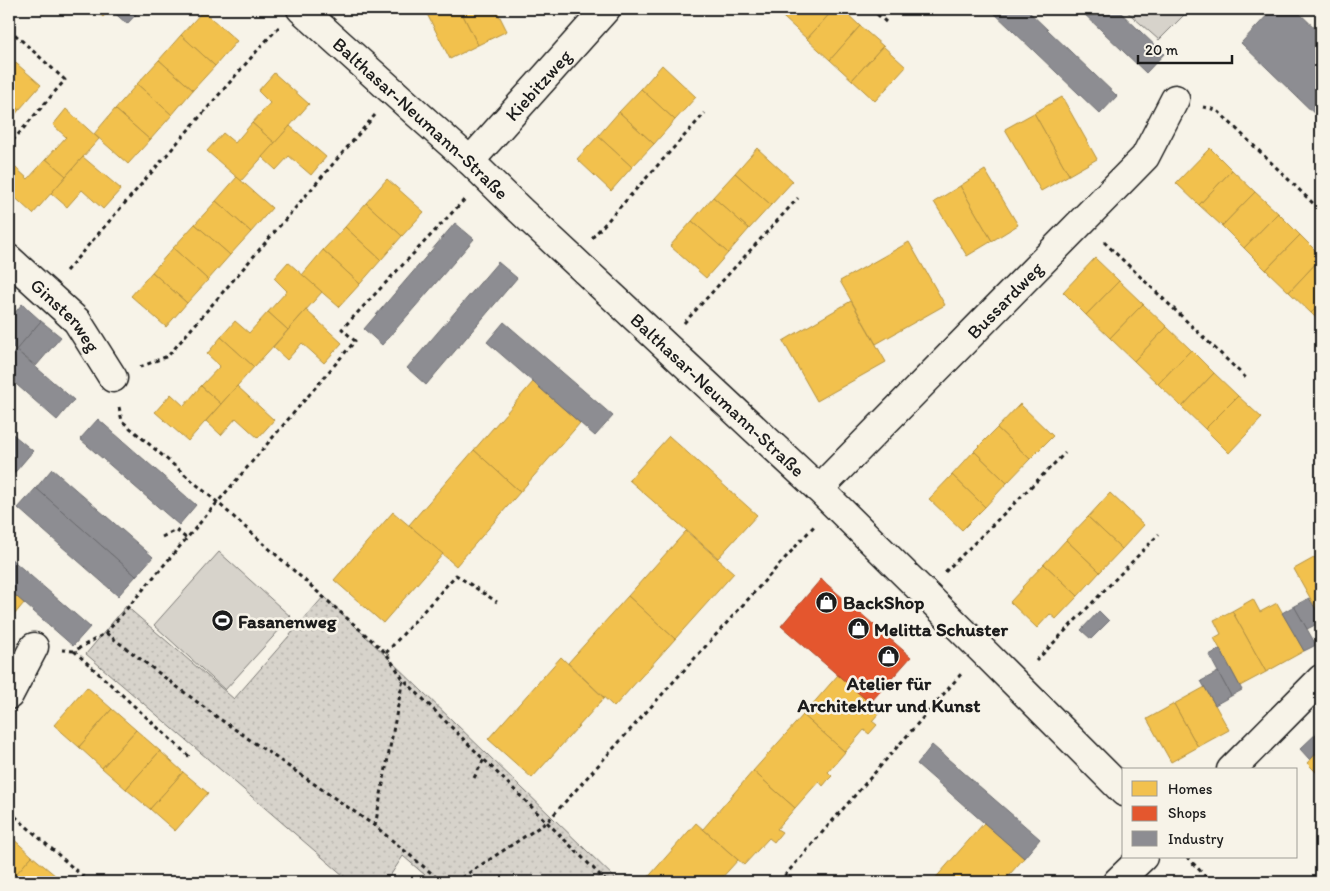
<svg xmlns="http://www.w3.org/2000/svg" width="1330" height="891" font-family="Itim,sans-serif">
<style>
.green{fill:#d7d3cb;stroke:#7a7874}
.park{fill:url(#park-dots);stroke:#7a7874}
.homes{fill:#f2c14e;stroke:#b2903f}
.shops{fill:#e4572e;stroke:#a84529}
.industry{fill:#8d8d92;stroke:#6b6b6f}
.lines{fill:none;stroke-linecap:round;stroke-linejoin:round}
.street-casing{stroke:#1c1c1c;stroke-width:31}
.path{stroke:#1c1c1c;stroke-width:3;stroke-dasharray:4 4;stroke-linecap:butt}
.street{stroke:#f7f3e8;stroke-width:28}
.labels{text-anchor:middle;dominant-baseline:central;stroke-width:5;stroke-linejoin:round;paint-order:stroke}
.street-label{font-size:19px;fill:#1c1c1c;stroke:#f7f3e8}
.poi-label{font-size:19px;font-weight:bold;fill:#1c1c1c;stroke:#f7f3e8;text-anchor:start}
</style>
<defs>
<pattern id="park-dots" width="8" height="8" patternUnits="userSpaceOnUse" patternTransform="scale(1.25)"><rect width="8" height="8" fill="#d7d3cb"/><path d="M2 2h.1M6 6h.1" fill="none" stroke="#b8b5ae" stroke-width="1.8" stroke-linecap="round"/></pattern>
</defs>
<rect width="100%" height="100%" fill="#f7f3e8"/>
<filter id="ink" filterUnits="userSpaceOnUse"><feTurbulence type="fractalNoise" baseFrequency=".02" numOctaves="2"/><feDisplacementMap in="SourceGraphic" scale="10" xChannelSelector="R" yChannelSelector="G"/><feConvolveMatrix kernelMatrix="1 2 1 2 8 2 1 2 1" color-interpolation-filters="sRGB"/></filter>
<g filter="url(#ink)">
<g class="green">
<polygon points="1124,9 1190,9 1159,40"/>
<polygon points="219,552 291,617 225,690 154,625"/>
</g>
<polygon class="park" points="324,596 619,882 433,882 403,856 386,882 351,882 86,654 126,606 234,699"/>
<g class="homes">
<polygon points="94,9 110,9 103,17"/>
<polygon points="438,9 460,9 478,45 450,59 427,14"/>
<polygon points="460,9 496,9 507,31 478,45"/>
<polygon points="774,9 793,9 784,18"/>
<polygon points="793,9 834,9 807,39 784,18"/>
<polygon points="834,9 842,9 860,26 830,60 807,39"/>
<polygon points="203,11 237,41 215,66 181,35"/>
<polygon points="860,26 883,46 852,80 830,60"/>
<polygon points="181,35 215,66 193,90 159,60"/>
<polygon points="883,46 906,67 875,101 852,80"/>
<polygon points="9,57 41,85 19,110 9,102"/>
<polygon points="159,60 193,90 172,115 137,84"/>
<polygon points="662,65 696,97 675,120 641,89"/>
<polygon points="274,73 309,104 275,143 252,123 270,103 258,91"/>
<polygon points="137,84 172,115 150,140 115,109"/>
<polygon points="641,89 675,120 654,144 619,112"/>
<polygon points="1062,97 1097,159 1069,175 1034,113"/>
<polygon points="9,102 19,110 9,122"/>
<polygon points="66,109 99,139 66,176 46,159 66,137 53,125"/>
<polygon points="115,109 150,140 128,164 94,134"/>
<polygon points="619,112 654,144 632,167 598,136"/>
<polygon points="1034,113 1069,175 1041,191 1005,129"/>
<polygon points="252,123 275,143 241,181 207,151 223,133 235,143"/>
<polygon points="290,126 326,157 311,175 289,156 276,170 262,157"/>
<polygon points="598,136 632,167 611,191 577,159"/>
<polygon points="757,148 793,181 771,205 735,173"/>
<polygon points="1210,148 1232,170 1199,205 1176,183"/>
<polygon points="83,157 121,189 103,209 82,190 67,207 51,193"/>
<polygon points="46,159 66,176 33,214 9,192 9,174 15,167 28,179"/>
<polygon points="985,170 1018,225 992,241 960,186"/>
<polygon points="1232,170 1255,192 1222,226 1199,205"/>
<polygon points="735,173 771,205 749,229 713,197"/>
<polygon points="237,177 272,208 251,232 216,201"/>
<polygon points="387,179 424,212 402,236 366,203"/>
<polygon points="960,186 992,241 967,256 934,202"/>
<polygon points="1255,192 1278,213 1244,248 1222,226"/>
<polygon points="713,197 749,229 728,253 692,221"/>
<polygon points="216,201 251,232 230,255 195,224"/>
<polygon points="366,203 402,236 381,260 345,227"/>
<polygon points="1278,213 1300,235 1266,270 1244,248"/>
<polygon points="692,221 728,253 706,278 670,246"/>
<polygon points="195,224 230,255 208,280 173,248"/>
<polygon points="345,227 381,260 360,284 323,250"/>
<polygon points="1300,235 1321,256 1321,258 1289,292 1266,270"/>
<polygon points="909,242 945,305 876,344 840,281"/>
<polygon points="173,248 208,280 187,303 152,272"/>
<polygon points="323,250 360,284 339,307 302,275"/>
<polygon points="1095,258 1119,281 1086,315 1063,292"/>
<polygon points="1321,258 1321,303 1311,313 1289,292"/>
<polygon points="288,262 322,292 288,330 268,312 287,291 274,278"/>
<polygon points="152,272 187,303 166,327 131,296"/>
<polygon points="1119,281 1143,304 1110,338 1086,315"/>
<polygon points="851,301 886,362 817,401 783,341"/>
<polygon points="1321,303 1321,323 1311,313"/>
<polygon points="1143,304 1167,327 1134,361 1110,338"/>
<polygon points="306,310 342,343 324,363 302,343 287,360 273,347"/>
<polygon points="268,312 288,330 254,367 221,337 235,321 249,333"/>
<polygon points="1167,327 1191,350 1158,384 1134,361"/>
<polygon points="221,337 254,367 221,404 201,386 220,366 207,354"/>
<polygon points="1191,350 1214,373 1182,407 1158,384"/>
<polygon points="1214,373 1238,396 1205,429 1182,407"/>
<polygon points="533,382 580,423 520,492 474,450"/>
<polygon points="201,386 221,404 188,441 155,412 171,394 184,406"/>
<polygon points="237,386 274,420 258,438 236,418 221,435 206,421"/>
<polygon points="1238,396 1262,418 1229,453 1205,429"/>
<polygon points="1020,404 1053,436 1030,459 997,428"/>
<polygon points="997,428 1030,459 1007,483 974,451"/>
<polygon points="669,436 757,515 718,558 629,480"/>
<polygon points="474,450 520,492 456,566 409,525"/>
<polygon points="974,451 1007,483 985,507 952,475"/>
<polygon points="952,475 985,507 962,530 929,499"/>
<polygon points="1110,493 1144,525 1122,549 1088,517"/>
<polygon points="393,512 443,554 383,623 334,580"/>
<polygon points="1088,517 1122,549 1100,572 1066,540"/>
<polygon points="686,531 734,573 675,639 628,596"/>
<polygon points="1066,540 1100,572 1078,596 1044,564"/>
<polygon points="1321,554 1321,611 1318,612 1294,569"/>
<polygon points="1044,564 1078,596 1056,619 1050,614 1037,628 1010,602 1023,588 1022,587"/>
<polygon points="9,590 24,603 9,621"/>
<polygon points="628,596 675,639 614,707 568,663"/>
<polygon points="1253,599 1260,612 1277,603 1304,651 1266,672 1232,611"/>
<polygon points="1232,611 1266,672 1240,686 1214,638 1221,634 1214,620"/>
<polygon points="561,657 604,698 532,778 488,739"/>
<polygon points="838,675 880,712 872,721 877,725 869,734 864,730 845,752 803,715"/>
<polygon points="87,687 112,709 79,747 54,725"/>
<polygon points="1205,687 1229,730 1198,747 1174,704"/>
<polygon points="1174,704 1198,747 1171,762 1147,719"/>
<polygon points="112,709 136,730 102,768 79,747"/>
<polygon points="803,715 845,752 828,772 832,776 828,780 823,786 819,781 795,808 753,771"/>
<polygon points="136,730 160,751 126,789 102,768"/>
<polygon points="1321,748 1321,777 1307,763"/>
<polygon points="160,751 183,772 150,809 126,789"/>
<polygon points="753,771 795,808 777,829 782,832 774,842 769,838 744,865 703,829"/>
<polygon points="183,772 208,793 175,831 150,809"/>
<polygon points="696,823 738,860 719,881 720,882 644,882"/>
<polygon points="984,823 1024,858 1003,882 932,882"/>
<polygon points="9,835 32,856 9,882"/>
<polygon points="32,856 56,876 51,882 9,882"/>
</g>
<polygon class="shops" points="821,579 911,657 870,703 781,626"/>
<g class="industry">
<polygon points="110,9 141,9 127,24"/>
<polygon points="990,9 1026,9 1117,96 1100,114"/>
<polygon points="1079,9 1117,9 1164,54 1146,73"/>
<polygon points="1273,9 1295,9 1321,34 1321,120 1241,43"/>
<polygon points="455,223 474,239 382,345 364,329"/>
<polygon points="498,262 517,278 426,385 407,368"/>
<polygon points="22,304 41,321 16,350 9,343 9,320"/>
<polygon points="41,321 61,337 36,366 16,350"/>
<polygon points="504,322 613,416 595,436 487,342"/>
<polygon points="16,350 74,400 57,420 9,378 9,359"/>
<polygon points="98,419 196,505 179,525 80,439"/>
<polygon points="9,431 33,451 16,471 9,465"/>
<polygon points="9,465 16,471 9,479"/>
<polygon points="52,469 153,557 136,576 36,488"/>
<polygon points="36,488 136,576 118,596 18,508"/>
<polygon points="9,557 90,627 73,646 9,590"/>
<polygon points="1309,598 1321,618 1321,622 1307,629 1294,606"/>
<polygon points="1294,606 1316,645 1304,651 1282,613"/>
<polygon points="1099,611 1109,621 1091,639 1081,630"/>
<polygon points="1220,649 1242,690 1231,696 1209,655"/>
<polygon points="1218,672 1231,696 1215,705 1201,681"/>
<polygon points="1320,730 1321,731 1321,748 1310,760 1300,749"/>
<polygon points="932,745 1040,839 1024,858 917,764"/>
</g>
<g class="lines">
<defs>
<g id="street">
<path id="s1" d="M301 9 470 161 520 210 819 489 982 650 1124 792"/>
<path id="s2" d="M470 161 606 9"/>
<path id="s3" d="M9 259 77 321 113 378"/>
<path id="s4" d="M819 489 1145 157 1175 99"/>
<polyline points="9,695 34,647"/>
<polyline points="1231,770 1321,679"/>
<polyline points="1117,882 1143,857"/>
</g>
</defs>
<use href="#street" class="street-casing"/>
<g class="path">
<polyline points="871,9 886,22"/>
<polyline points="9,29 65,80 9,145"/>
<polyline points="1203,107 1217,110 1321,211"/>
<polyline points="592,238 705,113"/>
<polyline points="1104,242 1246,378"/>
<polyline points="66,271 263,44 279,27"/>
<polyline points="684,323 798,198"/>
<polyline points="140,367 168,356 375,115"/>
<polyline points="119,407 122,421 217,502 386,653 403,679 607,882"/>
<polyline points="162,537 176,530 186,538"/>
<polyline points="945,572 1065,453"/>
<polyline points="106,633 217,717 375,826 442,882"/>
<polyline points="62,650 74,651 106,633 355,341 342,329 466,198"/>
<polyline points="74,651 192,759"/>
<polyline points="386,653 456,575 497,602"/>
<polyline points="1036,661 1159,534"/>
<polyline points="474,778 484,759"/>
<polyline points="9,811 89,882"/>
<polyline points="375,826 403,679"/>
<polyline points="1187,857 1211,882"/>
<polyline points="455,882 547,822 815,525"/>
<polyline points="779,882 962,673"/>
</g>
<use href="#street" class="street"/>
</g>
</g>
<defs>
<symbol id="shop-disc" viewBox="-11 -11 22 22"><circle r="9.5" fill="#1c1c1c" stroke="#f7f3e8"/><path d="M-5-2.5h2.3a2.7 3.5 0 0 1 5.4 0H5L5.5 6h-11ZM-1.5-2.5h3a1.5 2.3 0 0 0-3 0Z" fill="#fff"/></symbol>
<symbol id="stadium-disc" viewBox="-11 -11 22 22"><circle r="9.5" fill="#1c1c1c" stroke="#f7f3e8"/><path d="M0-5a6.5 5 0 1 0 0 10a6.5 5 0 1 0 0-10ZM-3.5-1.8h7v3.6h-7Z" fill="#fff"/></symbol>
</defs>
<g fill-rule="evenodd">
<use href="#shop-disc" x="814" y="590" width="25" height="25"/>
<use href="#stadium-disc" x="210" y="608" width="25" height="25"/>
<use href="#shop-disc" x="846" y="616" width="25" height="25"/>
<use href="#shop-disc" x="876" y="644" width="25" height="25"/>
</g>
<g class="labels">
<g class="street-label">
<text stroke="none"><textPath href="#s2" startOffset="102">Kiebitzweg</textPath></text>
<text stroke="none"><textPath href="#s1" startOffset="162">Balthasar-Neumann-Straße</textPath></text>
<text stroke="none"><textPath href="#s4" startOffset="265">Bussardweg</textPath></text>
<text stroke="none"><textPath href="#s3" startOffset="80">Ginsterweg</textPath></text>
<text stroke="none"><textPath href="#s1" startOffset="568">Balthasar-Neumann-Straße</textPath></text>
</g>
<g class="poi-label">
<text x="843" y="602">BackShop</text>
<text x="238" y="621">Fasanenweg</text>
<text x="874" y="629">Melitta Schuster</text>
<text x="889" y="683" text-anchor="middle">Atelier für<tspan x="889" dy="22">Architektur und Kunst</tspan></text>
</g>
</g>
<rect width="1330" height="891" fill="none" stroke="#f7f3e8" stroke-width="30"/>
<rect x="15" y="15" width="1300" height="861" fill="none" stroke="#1c1c1c" stroke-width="2" filter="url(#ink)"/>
<rect x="1122" y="768" width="175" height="90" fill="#f7f3e8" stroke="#9f9d96"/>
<rect x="1132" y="781" width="25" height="15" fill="#f2c14e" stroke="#9f9d96"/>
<text x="1168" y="794" font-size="15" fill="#1c1c1c">Homes</text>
<rect x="1132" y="806" width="25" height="15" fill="#e4572e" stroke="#9f9d96"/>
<text x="1168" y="818" font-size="15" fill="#1c1c1c">Shops</text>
<rect x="1132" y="831" width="25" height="15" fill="#8d8d92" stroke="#9f9d96"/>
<text x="1168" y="844" font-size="15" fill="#1c1c1c">Industry</text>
<path d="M1138 55v8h94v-8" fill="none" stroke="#1c1c1c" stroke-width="2.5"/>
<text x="1145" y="55" font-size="15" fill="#1c1c1c" stroke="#f7f3e8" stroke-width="4" paint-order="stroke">20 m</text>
</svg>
